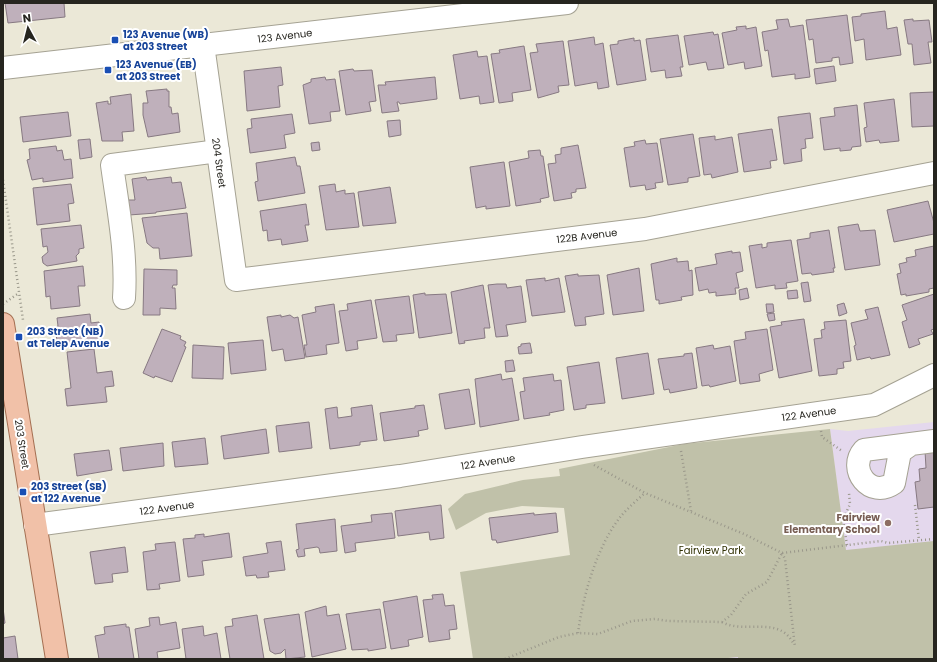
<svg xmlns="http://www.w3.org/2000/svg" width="937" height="662" font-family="Poppins,sans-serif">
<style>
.education{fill:#e4d8ed}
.green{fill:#c0c1a9}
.building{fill:#bfb0bb;stroke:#877982}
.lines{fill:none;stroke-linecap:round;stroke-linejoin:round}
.minor-casing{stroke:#a5a293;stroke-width:24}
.major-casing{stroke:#a46f52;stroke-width:24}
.path{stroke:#99978a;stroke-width:2.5;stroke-dasharray:1 3;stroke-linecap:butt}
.minor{stroke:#fff;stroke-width:22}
.major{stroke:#f1c1a8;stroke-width:22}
.transit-dot{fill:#1a4fb4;stroke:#fff;stroke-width:1.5}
.education-dot{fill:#8d6e63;stroke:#fff;stroke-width:1.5}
.labels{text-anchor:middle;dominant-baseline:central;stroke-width:4;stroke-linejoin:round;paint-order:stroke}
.transit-label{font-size:10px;font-weight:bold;fill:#164399;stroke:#fff;text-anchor:start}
.street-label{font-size:10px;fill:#26251f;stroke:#fff}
.education-label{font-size:10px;font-weight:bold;fill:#785e54;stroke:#fff;text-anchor:end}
.park-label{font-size:10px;fill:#313103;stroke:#fff}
</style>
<rect width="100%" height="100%" fill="#ebe8d7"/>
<polygon class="education" points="934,422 934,659 718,659 857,640 830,429 848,431"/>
<polygon class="green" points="830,429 846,550 934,541 934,659 738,659 738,657 718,659 473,659 460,572 570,555 564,508 522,506 486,513 456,530 448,509 465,494 523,480 560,476 559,469 684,444"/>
<g class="building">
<polygon points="5,3 64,3 65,17 8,23"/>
<polygon points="885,11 887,29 897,27 901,55 866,60 864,39 855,41 852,17 861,16 861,14"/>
<polygon points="847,15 853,63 840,65 839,57 832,58 832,61 816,63 813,39 809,40 806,20"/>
<polygon points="788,19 790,27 803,25 810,77 795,79 795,74 772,77 768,50 765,51 762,32 778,29 776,20"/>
<polygon points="913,19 913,21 929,20 932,42 928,42 931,63 914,65 912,44 908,44 904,20"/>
<polygon points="746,26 746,29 756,27 762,66 745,69 744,62 728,65 722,33 737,30 736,27"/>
<polygon points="713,32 714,35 718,34 724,68 708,70 706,62 689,65 684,36"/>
<polygon points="678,35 683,67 680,67 682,76 666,78 665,70 651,72 646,39"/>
<polygon points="594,37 595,45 603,43 609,87 598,89 597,82 575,86 568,41"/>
<polygon points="634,38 634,41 640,40 646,80 617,85 610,45 618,44 618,41"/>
<polygon points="563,41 569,85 558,86 559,92 538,98 530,53 538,52 536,44"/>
<polygon points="524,46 531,90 512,93 513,101 499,103 491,54 500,53 499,50"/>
<polygon points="477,51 478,57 487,56 494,102 480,104 479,96 460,99 453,55"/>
<polygon points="834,66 836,81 816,84 814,69"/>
<polygon points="281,67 283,85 278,86 280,107 247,111 244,71"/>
<polygon points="353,69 354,71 372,70 376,101 369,102 371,111 346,115 339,71"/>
<polygon points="325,77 326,80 335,79 340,111 330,112 331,121 309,124 303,85 311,82 311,79"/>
<polygon points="435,77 437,99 400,104 399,102 397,102 399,111 382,113 378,85 386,85 385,82"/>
<polygon points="167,89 167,91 169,91 169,107 171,107 172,114 178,113 180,132 148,137 143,115 143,103 148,103 146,91"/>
<polygon points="934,92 934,126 912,127 910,93"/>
<polygon points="131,94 134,131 122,132 123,141 102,141 96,103 108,101 108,104 111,104 110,97"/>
<polygon points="894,99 899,141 880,143 879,140 866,142 864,128 867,127 864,103"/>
<polygon points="857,105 861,146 852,147 851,150 840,151 840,148 824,150 820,118 835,116 834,108"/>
<polygon points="68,112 71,136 23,142 20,117"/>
<polygon points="810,113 813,138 805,139 806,148 801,149 802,161 784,164 778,117"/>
<polygon points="292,114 295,133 284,135 286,148 250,153 247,129 252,128 251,119"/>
<polygon points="400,120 401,135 389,137 387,121"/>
<polygon points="772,129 777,160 770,161 771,168 744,172 738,134"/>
<polygon points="693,134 700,176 688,178 688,182 668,185 660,139"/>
<polygon points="715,136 715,140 732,137 738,172 712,178 711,174 704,175 699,138"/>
<polygon points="90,139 92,157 80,159 78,140"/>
<polygon points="645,140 646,144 657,143 663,182 655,183 656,188 646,190 645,185 630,187 624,148 635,146 634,142"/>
<polygon points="319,142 320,150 312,151 311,143"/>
<polygon points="578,145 586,188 576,189 576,192 571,193 572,198 554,201 548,164 556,163 555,155 561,154 561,148"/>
<polygon points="56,146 57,151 62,150 64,160 71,159 73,178 43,182 43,178 32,180 27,160 30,159 29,149"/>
<polygon points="540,150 541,156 543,156 549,197 540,199 541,202 516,206 509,162 529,158 528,151"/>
<polygon points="295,157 297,166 300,166 305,193 258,201 255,182 258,181 256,163"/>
<polygon points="504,162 510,206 486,209 486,206 476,208 470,167"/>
<polygon points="146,177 147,180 171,177 172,183 181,182 186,208 156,212 156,213 129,215 127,200 135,200 132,179"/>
<polygon points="71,184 74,203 68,204 70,221 37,225 33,188"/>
<polygon points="335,184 336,192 345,190 345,194 354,193 359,227 326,230 319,186"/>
<polygon points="390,187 396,223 363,226 358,192"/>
<polygon points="928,201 934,223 934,234 894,242 887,210"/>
<polygon points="306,204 309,225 305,225 308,241 282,245 281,239 268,241 267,230 263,231 260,211"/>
<polygon points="187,213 192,256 160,259 159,248 153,248 147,243 142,218"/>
<polygon points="858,224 860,231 875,230 880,265 845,270 838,227"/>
<polygon points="81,225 84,248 79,249 79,253 76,256 77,261 47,266 43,263 42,257 48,252 47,246 43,247 41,229"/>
<polygon points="829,230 835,268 833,268 834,272 812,275 811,273 802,274 797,240 810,238 810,233"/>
<polygon points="791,240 798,281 786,283 787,288 775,289 775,285 756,288 749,246 762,244 762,248 767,247 767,243"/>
<polygon points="934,246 934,288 929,289 929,292 906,296 906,294 901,295 897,274 901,273 899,264 907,262 906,258 916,256 915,250"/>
<polygon points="732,251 732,253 740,252 743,271 736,273 739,288 735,288 736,294 716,296 716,292 709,293 708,289 699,291 695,268 717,264 715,254"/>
<polygon points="677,258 677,262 688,261 689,271 692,270 693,295 681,297 682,300 659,304 659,300 656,300 651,264"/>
<polygon points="83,266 85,286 78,286 80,306 51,309 50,296 46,297 44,271"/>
<polygon points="639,268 644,311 613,315 607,275"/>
<polygon points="144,269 177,270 177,285 173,285 172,288 175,288 176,309 160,308 160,315 143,315"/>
<polygon points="578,274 578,276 599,275 604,314 585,317 586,325 575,326 565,276"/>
<polygon points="545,278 545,281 559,278 565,312 532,316 526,280"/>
<polygon points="808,282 811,301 804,302 801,283"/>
<polygon points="497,284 506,284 507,288 521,286 526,322 506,325 508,336 496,337 488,285"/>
<polygon points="483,285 490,328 484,328 485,338 464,341 465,343 459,344 451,292"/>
<polygon points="747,288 749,298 740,300 739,290"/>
<polygon points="797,290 798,298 788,299 787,291"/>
<polygon points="425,293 425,295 446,294 452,333 419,338 413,295"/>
<polygon points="934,294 934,329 931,330 933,334 918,339 920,344 909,348 902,322 907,320 902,305"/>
<polygon points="409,296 414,333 396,335 397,341 383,342 375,300"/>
<polygon points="371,300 377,338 357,341 358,349 346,351 339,311 348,310 347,304"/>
<polygon points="844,303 847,313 839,316 837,305"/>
<polygon points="334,304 339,343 326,345 327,354 306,357 304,345 307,345 302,315 316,312 315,307"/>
<polygon points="766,304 773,304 774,312 767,313"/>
<polygon points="878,307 890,355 871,359 870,357 857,360 854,346 856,345 851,323 868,319 865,310"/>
<polygon points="774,313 775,320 769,321 767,314"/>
<polygon points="90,314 91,323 99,322 101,344 63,348 63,340 57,341 55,327 58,326 57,318"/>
<polygon points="281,315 281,317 290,315 294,318 298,317 305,358 285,361 283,349 272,351 267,317"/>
<polygon points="804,319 812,371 779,378 770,327 782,325 781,322"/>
<polygon points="846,320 851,361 843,362 844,368 837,369 837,374 819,376 814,339 822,338 821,330 825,329 824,322"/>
<polygon points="162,329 181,336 180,339 186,342 184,346 186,347 172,382 155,376 154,378 143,373"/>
<polygon points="767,329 773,370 759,374 760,381 740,384 734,341 746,339 745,332"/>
<polygon points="263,340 266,370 231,374 228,343"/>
<polygon points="530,343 532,353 519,354 518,347 521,346 521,344"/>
<polygon points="193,345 224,347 223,379 192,378"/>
<polygon points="713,345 714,349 730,346 736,381 710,387 709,385 702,386 696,348"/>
<polygon points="94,349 97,373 112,371 114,386 105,387 107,402 67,406 65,389 71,388 67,352"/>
<polygon points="648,353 654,394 622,399 616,358"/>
<polygon points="692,353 697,388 670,393 669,389 664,390 658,359 684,356 684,354"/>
<polygon points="513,360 515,371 506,372 505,361"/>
<polygon points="599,362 605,403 586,405 586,408 574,410 567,367"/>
<polygon points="501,374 502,380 512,378 519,420 480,427 475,379"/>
<polygon points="553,374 554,381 561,380 564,410 549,413 550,415 524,419 520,392 525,391 523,378"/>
<polygon points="469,389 475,424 445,429 439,394"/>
<polygon points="372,405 377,440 360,442 360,445 330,449 325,409 337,407 338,418 352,416 351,408"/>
<polygon points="424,405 428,429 418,431 419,436 384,441 380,413 415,408 415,406"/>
<polygon points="309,422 312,448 279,452 276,426"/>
<polygon points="266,429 269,453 224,459 221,436"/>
<polygon points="205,438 208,464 175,467 172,442"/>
<polygon points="163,443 164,466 123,471 120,448"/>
<polygon points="109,450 112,470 77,476 74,454"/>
<polygon points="934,450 934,507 918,509 915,482 920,481 919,469 926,468 925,451"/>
<polygon points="441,505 444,538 430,540 429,532 398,536 395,511"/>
<polygon points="392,513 395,538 355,543 356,551 345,553 341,526 372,522 371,515"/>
<polygon points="534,513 534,515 556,513 558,532 497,543 496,540 492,540 489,518"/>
<polygon points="335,519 337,551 320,553 319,548 317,547 304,549 305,556 298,557 296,550 299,549 296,524"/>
<polygon points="229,533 232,557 202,561 204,575 188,577 183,539 195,538 195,535 204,534 204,537"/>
<polygon points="281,541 285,570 268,572 269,577 257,578 256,575 246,576 243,557 268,553 266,543"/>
<polygon points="175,542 180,581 159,584 160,589 147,590 143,552 156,550 155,544"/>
<polygon points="125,547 128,572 112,574 113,582 95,584 90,552"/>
<polygon points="443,594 445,606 454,605 457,629 449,630 450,639 429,642 423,600 433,599 432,595"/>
<polygon points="417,596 423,637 408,640 409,646 391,649 383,602"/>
<polygon points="326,606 327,616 339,614 346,649 312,657 305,612"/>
<polygon points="3,608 5,623 3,624"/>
<polygon points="380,609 386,648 368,651 368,649 352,650 346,614"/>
<polygon points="299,614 305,657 286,659 285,649 281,653 275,654 270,651 264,619"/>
<polygon points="257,615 264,659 230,659 225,627 233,626 232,619"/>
<polygon points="159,617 160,625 176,622 180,648 157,652 158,659 139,659 135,629 150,626 149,618"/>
<polygon points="126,624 126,627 129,627 134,659 99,659 95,636 105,634 104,627"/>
<polygon points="203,626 204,636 217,633 221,659 186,659 182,629"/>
<polygon points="15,636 18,659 3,659 3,638"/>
</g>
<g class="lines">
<defs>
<g id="minor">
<polyline points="203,45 236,280 645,229 934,173"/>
<polyline points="3,68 567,3"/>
<path d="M124 298C127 253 118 209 112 165L218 151"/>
<path d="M910 445 900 452 894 483C870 500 847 469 864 450L934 441"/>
<polyline points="35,525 400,476 582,447 874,405 934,375"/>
</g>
<polyline id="major" points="3,324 57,659"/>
</defs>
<use href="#minor" class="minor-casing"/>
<use href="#major" class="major-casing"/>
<g class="path">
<polyline points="3,180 23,320"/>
<polyline points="3,304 19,293"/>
<polyline points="821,431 822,437 842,451"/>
<polyline points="681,451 691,511"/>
<polyline points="594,465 645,493 744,534 782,553 881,541 888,543 934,539"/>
<polyline points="915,505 919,540"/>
<polyline points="847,545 843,520 850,504 849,493"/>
<polyline points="782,553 785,559 795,647"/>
<path d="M722 622C745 635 780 614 794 645"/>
<path d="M578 633C583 595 597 546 621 516 628 508 637 500 645 493"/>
<polyline points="505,659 559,637 578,633 598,634 632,621 655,619 668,621 722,622 731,615 746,594 767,582 782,553"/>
</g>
<use href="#minor" class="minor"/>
<use href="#major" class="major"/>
</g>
<g class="transit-dot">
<rect x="111" y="36" width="8" height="8" rx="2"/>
<rect x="104" y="66" width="8" height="8" rx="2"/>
<rect x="15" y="333" width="8" height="8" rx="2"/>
<rect x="19" y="488" width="8" height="8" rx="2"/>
</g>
<circle class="education-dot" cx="888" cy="523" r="4"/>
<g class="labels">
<g class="transit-label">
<text x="123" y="34">123 Avenue (WB)<tspan x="123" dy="12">at 203 Street</tspan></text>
<text x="116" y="64">123 Avenue (EB)<tspan x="116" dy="12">at 203 Street</tspan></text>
<text x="27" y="331">203 Street (NB)<tspan x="27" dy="12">at Telep Avenue</tspan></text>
<text x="31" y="486">203 Street (SB)<tspan x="31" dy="12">at 122 Avenue</tspan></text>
</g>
<g class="street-label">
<text transform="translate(285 36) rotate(-7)">123 Avenue</text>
<text transform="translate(219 163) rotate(82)">204 Street</text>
<text transform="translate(587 236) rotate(-7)">122B Avenue</text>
<text transform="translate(809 414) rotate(-8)">122 Avenue</text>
<text transform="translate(22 444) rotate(81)">203 Street</text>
<text transform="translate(488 462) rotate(-9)">122 Avenue</text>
<text transform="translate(167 508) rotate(-8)">122 Avenue</text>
</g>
<g class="education-label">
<text x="880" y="517">Fairview<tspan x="880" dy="12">Elementary School</tspan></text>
</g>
<g class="park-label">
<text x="711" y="550">Fairview Park</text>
</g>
</g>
<rect width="937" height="662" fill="none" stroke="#26251f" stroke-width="8"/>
<g transform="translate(28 28) rotate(353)" stroke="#ffffff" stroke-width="3" paint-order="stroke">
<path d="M0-3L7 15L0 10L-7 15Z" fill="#26251f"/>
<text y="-6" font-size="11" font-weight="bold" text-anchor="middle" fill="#26251f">N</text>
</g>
</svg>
